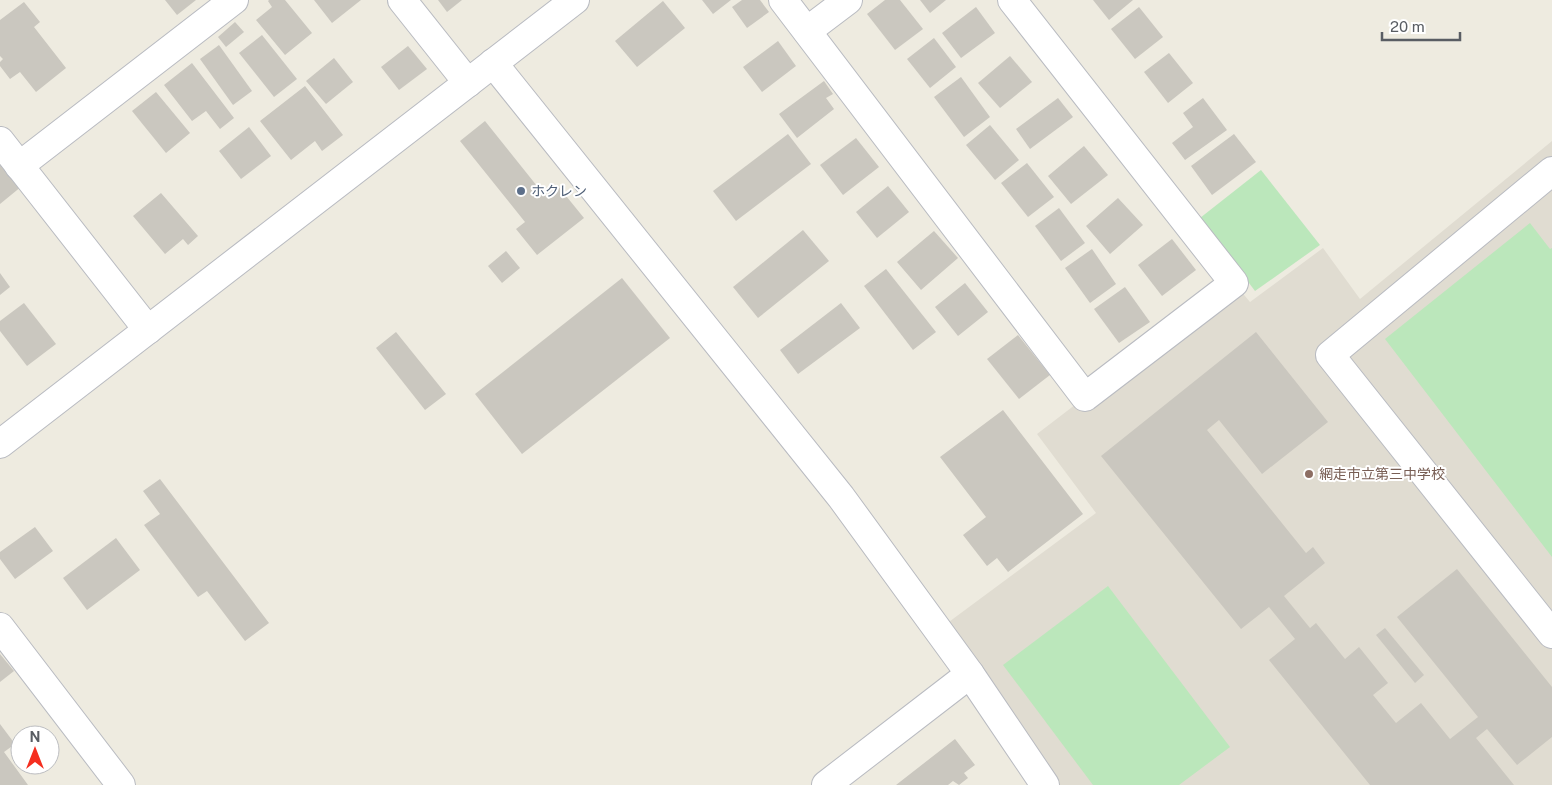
<svg xmlns="http://www.w3.org/2000/svg" width="1552" height="785" font-family="'Public Sans','Noto Sans JP',sans-serif">
<style>
.education{fill:#e0dcd1}
.green{fill:#bbe7bb}
.building{fill:#cac7bf}
.lines{fill:none;stroke-linecap:round;stroke-linejoin:round}
.minor-casing{stroke:#b9bbc1;stroke-width:30}
.minor{stroke:#fff;stroke-width:28}
.service-dot{fill:#5c6f8a;stroke:#fff;stroke-width:2}
.education-dot{fill:#8d6e63;stroke:#fff;stroke-width:2}
.labels{text-anchor:middle;dominant-baseline:central;stroke-width:4;stroke-linejoin:round;paint-order:stroke}
.service-label{font-size:14px;fill:#4e5e75;stroke:#fff;text-anchor:start}
.education-label{font-size:14px;fill:#785e54;stroke:#fff;text-anchor:start}
</style>
<rect width="100%" height="100%" fill="#eeebe0"/>
<polygon class="education" points="1552,141 1552,785 1045,785 938,630 1096,513 1037,434 1234,283 1250,302 1323,248 1360,299"/>
<g class="green">
<polygon points="1261,170 1320,245 1255,291 1200,218"/>
<polygon points="1530,223 1550,249 1552,248 1552,557 1385,339"/>
<polygon points="1108,586 1230,747 1179,785 1093,785 1003,665"/>
</g>
<g class="building">
<polygon points="165,0 196,0 177,15"/>
<polygon points="269,0 285,0 312,33 285,55 256,20 272,7 268,1"/>
<polygon points="314,0 361,0 332,23"/>
<polygon points="438,0 462,0 447,12"/>
<polygon points="702,0 731,0 713,14"/>
<polygon points="742,0 760,0 769,12 747,28 732,7"/>
<polygon points="885,0 900,0 923,29 895,50 867,14"/>
<polygon points="920,0 946,0 930,13"/>
<polygon points="1093,0 1133,0 1109,20"/>
<polygon points="663,1 685,28 637,67 615,41"/>
<polygon points="24,2 40,22 34,27 66,68 36,92 20,72 10,79 0,66 0,62 3,59 0,56 0,20"/>
<polygon points="976,7 995,33 961,58 942,33"/>
<polygon points="1139,7 1163,37 1135,59 1111,29"/>
<polygon points="235,22 244,32 226,47 218,37"/>
<polygon points="262,35 297,79 274,97 239,53"/>
<polygon points="934,38 956,67 930,88 907,59"/>
<polygon points="778,41 796,66 762,92 743,67"/>
<polygon points="219,45 252,91 233,105 200,59"/>
<polygon points="408,46 427,69 399,90 381,67"/>
<polygon points="1169,53 1193,83 1168,103 1144,72"/>
<polygon points="1010,56 1032,82 1000,108 978,83"/>
<polygon points="334,58 353,82 326,104 306,81"/>
<polygon points="192,63 234,118 220,129 206,111 192,121 164,85"/>
<polygon points="961,77 990,117 964,137 934,97"/>
<polygon points="824,81 833,94 826,98 834,109 797,138 779,114"/>
<polygon points="305,86 343,135 322,151 315,141 291,160 260,121"/>
<polygon points="156,92 190,133 166,153 132,111"/>
<polygon points="1058,98 1073,117 1030,149 1016,129"/>
<polygon points="1203,98 1227,130 1185,160 1172,143 1193,127 1183,113"/>
<polygon points="485,121 545,196 558,186 584,218 537,255 516,229 525,222 460,141"/>
<polygon points="990,125 1019,160 995,180 966,145"/>
<polygon points="249,127 271,156 241,179 219,151"/>
<polygon points="788,134 811,164 736,221 713,191"/>
<polygon points="1234,134 1256,162 1212,195 1191,166"/>
<polygon points="856,138 879,167 843,195 820,165"/>
<polygon points="1084,146 1108,175 1071,204 1048,176"/>
<polygon points="0,159 22,186 0,204"/>
<polygon points="1027,163 1054,197 1028,217 1001,183"/>
<polygon points="888,186 909,212 877,238 856,212"/>
<polygon points="161,193 198,236 188,245 183,239 165,254 133,216"/>
<polygon points="1118,198 1143,225 1110,254 1086,226"/>
<polygon points="1059,208 1085,243 1061,261 1035,226"/>
<polygon points="803,230 829,261 758,318 733,287"/>
<polygon points="934,231 958,258 921,290 897,262"/>
<polygon points="1172,239 1196,270 1162,296 1138,265"/>
<polygon points="1092,249 1116,284 1090,303 1065,268"/>
<polygon points="506,251 520,268 502,283 488,266"/>
<polygon points="886,269 936,332 913,350 864,286"/>
<polygon points="0,273 10,287 0,295"/>
<polygon points="622,278 670,338 522,454 475,394"/>
<polygon points="965,283 988,312 958,336 935,307"/>
<polygon points="1125,287 1150,322 1119,343 1094,309"/>
<polygon points="24,303 56,344 27,366 0,331 0,321"/>
<polygon points="841,303 860,328 798,374 780,350"/>
<polygon points="396,332 446,394 425,410 376,348"/>
<polygon points="1256,332 1328,422 1262,474 1219,420 1207,430 1306,553 1313,547 1325,563 1284,596 1310,628 1316,623 1345,659 1359,647 1388,683 1373,695 1396,723 1421,703 1450,739 1478,717 1397,617 1457,569 1552,687 1552,737 1517,765 1487,729 1476,738 1514,785 1370,785 1269,660 1295,639 1269,607 1241,629 1101,456"/>
<polygon points="1018,335 1050,375 1019,399 987,359"/>
<polygon points="1003,410 1083,514 1008,572 997,558 987,566 963,535 986,517 940,457"/>
<polygon points="160,479 269,623 245,641 207,591 198,597 144,525 160,514 143,491"/>
<polygon points="35,527 53,551 15,579 0,559 0,552"/>
<polygon points="116,538 140,570 87,610 63,578"/>
<polygon points="1385,628 1424,675 1415,683 1376,635"/>
<polygon points="0,654 14,671 0,682"/>
<polygon points="0,724 15,744 4,752 28,785 0,785"/>
<polygon points="955,739 975,765 964,773 968,778 959,785 953,781 948,785 896,785"/>
</g>
<g class="lines">
<defs>
<g id="minor">
<polyline points="402,0 468,83"/>
<polyline points="783,0 1085,397 1234,283 1012,0"/>
<polyline points="807,31 848,0"/>
<polyline points="493,63 841,497 970,674 826,785"/>
<polyline points="0,141 148,330"/>
<polyline points="19,166 234,0"/>
<polyline points="1552,171 1330,355 1552,634"/>
<polyline points="0,444 575,0"/>
<polyline points="0,627 121,785"/>
<polyline points="970,674 1045,785"/>
</g>
</defs>
<use href="#minor" class="minor-casing"/>
<use href="#minor" class="minor"/>
</g>
<circle class="service-dot" cx="521" cy="191" r="5"/>
<circle class="education-dot" cx="1309" cy="474" r="5"/>
<g class="labels">
<g class="service-label">
<text x="531" y="191">ホクレン</text>
</g>
<g class="education-label">
<text x="1319" y="474">網走市立第三中学校</text>
</g>
</g>
<g transform="translate(35 750)"><circle r="24" fill="#ffffff" stroke="#bdbec1"/>
<path d="M0-4L9 19L0 12L-9 19Z" fill="#f52e1f"/>
<text y="-8" font-size="14" font-weight="bold" text-anchor="middle" fill="#595d63">N</text>
</g>
<path d="M1382 32v8h78v-8" fill="none" stroke="#595d63" stroke-width="2.5"/>
<text x="1390" y="32" font-size="15" fill="#595d63" stroke="#ffffff" stroke-width="4" paint-order="stroke">20 m</text>
</svg>
